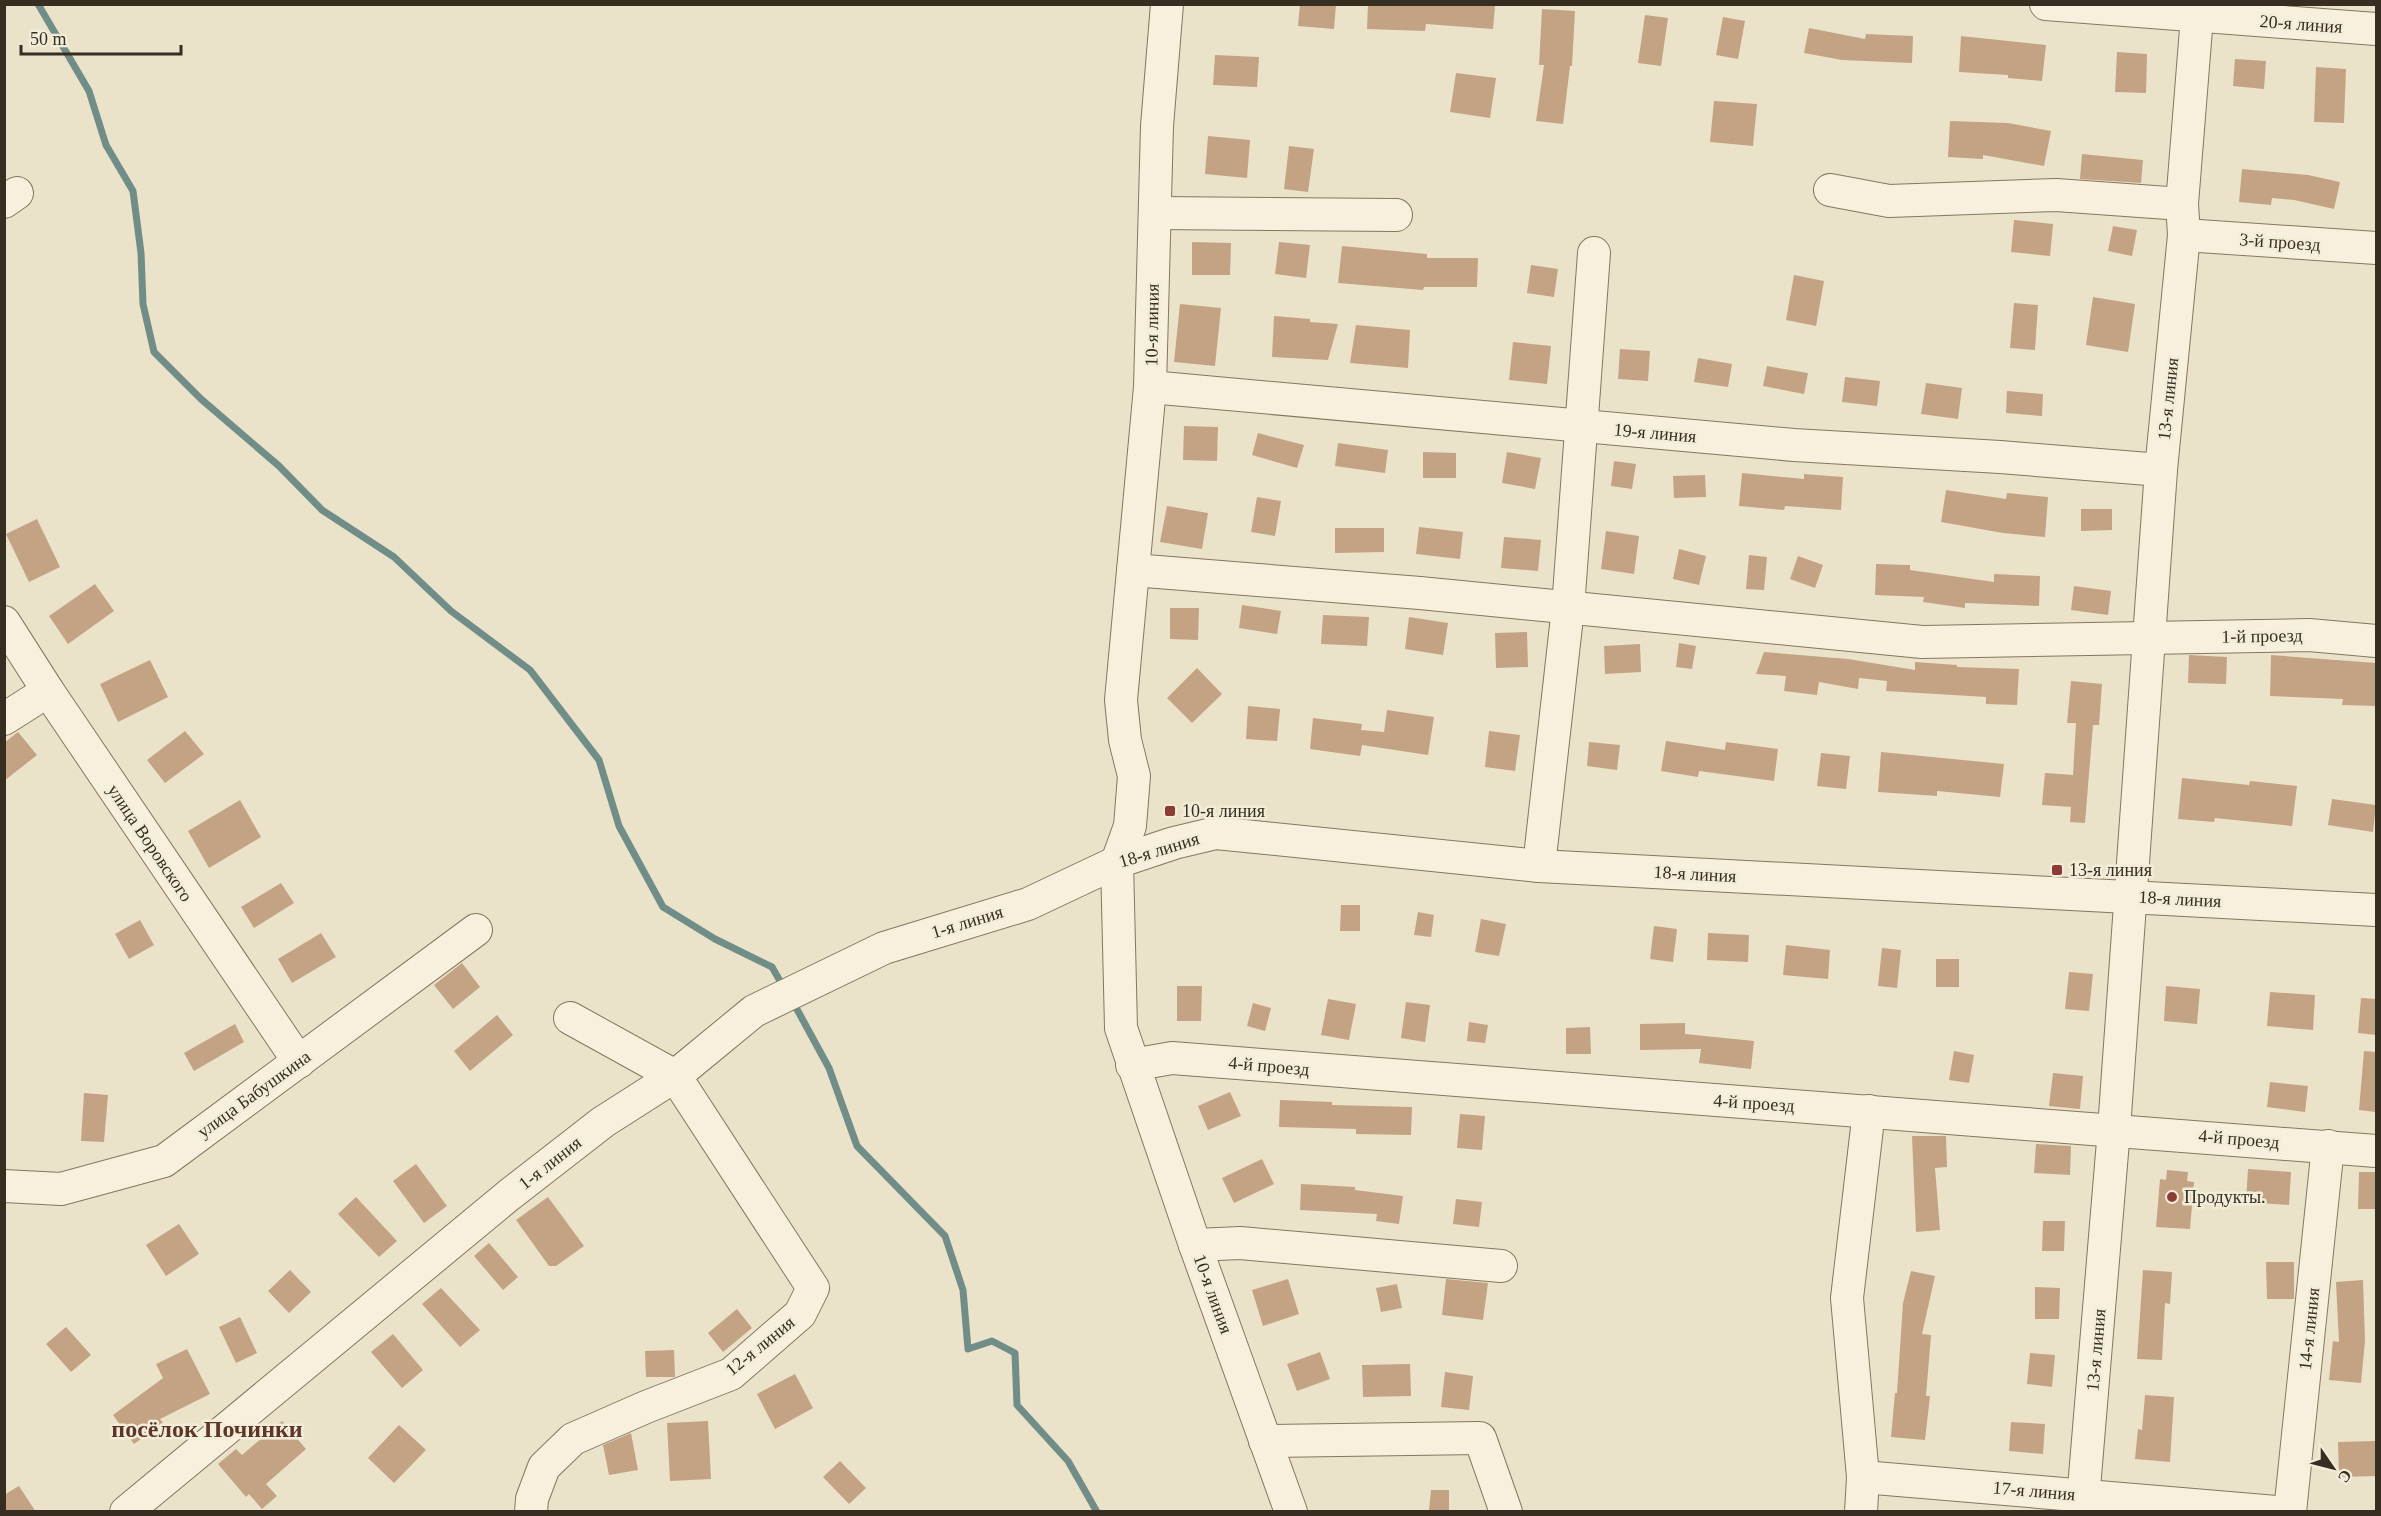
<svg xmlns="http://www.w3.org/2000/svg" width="2381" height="1516" font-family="'Times New Roman',serif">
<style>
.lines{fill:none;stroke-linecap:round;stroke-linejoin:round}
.stream{stroke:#718d88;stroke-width:7}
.building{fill:#c4a384}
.minor-casing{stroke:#857660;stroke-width:34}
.minor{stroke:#f6f0dd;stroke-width:32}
.poi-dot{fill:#8e3b37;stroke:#f2edd9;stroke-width:2}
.labels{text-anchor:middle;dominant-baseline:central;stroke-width:5;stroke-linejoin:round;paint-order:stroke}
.street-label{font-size:18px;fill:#372e22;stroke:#f2edd9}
.poi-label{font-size:18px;fill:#372e22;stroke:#f2edd9;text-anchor:start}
.district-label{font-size:24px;font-weight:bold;fill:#5f3626;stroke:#f2edd9}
</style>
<rect width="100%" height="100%" fill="#eae3ca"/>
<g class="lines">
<g class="stream">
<polyline points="38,4 89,91 106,145 133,191 141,253 143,304 154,352 201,399 279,466 322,510 394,557 451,611 530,670 599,760 619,826 663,907 715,939 772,967 784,988"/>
<polyline points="793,1002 829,1068 857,1146 945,1236 963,1290 968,1349 992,1341 1015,1353 1017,1405 1068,1461 1097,1512"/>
</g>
</g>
<g class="building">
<polygon points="1300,4 1336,4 1334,29 1298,26"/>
<polygon points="1368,4 1495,6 1493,29 1426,24 1425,31 1367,29"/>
<polygon points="1542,9 1575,11 1572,66 1570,66 1563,124 1536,121 1544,65 1539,65"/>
<polygon points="1645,15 1668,18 1661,66 1638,63"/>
<polygon points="1723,17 1745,21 1738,59 1716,55"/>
<polygon points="1809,28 1865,39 1866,34 1913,36 1912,63 1842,60 1804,53"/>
<polygon points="1961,36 2046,45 2042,81 2008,78 2008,75 1959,72"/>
<polygon points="2117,52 2147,54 2146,93 2115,92"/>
<polygon points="1215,55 1259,57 1257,87 1213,85"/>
<polygon points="2235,59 2266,61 2264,89 2233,86"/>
<polygon points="2316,67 2346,69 2344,123 2314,122"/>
<polygon points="1456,73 1496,78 1490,118 1450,112"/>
<polygon points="1714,101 1757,104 1753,146 1710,142"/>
<polygon points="1950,121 2008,123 2051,131 2044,166 1983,155 1983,159 1948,157"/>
<polygon points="1208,136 1250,140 1247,178 1205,174"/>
<polygon points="1289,146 1314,149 1308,192 1284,189"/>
<polygon points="2082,154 2143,160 2141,183 2080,179"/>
<polygon points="2242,169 2308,175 2340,182 2334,209 2294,200 2272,198 2271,205 2239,202"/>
<polygon points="2014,220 2053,224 2050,256 2011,252"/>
<polygon points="2113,226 2137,230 2132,256 2108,251"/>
<polygon points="1192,242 1231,243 1230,275 1192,275"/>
<polygon points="1279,242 1310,245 1306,278 1275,274"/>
<polygon points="1342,246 1427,254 1427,258 1478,258 1477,287 1424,287 1423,290 1338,283"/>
<polygon points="1531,265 1558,269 1554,297 1527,293"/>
<polygon points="1794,275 1824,281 1816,326 1786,320"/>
<polygon points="2093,297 2135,304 2128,352 2086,345"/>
<polygon points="2014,303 2038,305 2035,350 2010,348"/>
<polygon points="1180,304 1221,308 1215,366 1174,362"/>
<polygon points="1274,316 1310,319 1310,322 1338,324 1328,360 1272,357"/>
<polygon points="1356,325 1410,330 1408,368 1350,363"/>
<polygon points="1513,342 1551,346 1547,384 1509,380"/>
<polygon points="1620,349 1650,351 1648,381 1618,379"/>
<polygon points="1698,358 1732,364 1728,387 1694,382"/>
<polygon points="1767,366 1808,373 1804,394 1763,386"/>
<polygon points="1845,377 1880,381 1877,406 1842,402"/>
<polygon points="1926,383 1962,388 1958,419 1921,414"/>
<polygon points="2007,391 2043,394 2042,416 2006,413"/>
<polygon points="1184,426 1218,427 1217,461 1183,460"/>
<polygon points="1258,433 1304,445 1297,468 1252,455"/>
<polygon points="1338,443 1388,450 1385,473 1335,466"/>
<polygon points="1423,452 1456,453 1456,478 1423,478"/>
<polygon points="1507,452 1541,458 1535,489 1502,483"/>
<polygon points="1614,461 1636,464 1632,489 1611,486"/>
<polygon points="1742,473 1804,479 1804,474 1843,477 1841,510 1785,506 1784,510 1739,506"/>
<polygon points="1705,475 1706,497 1674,498 1673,476"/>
<polygon points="1946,490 2006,499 2007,493 2048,497 2045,537 2003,533 1941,522"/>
<polygon points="1257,497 1281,501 1275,536 1251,532"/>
<polygon points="1167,506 1208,513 1202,549 1160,542"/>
<polygon points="2081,509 2112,509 2112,530 2081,531"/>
<polygon points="37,519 60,567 29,582 6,534"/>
<polygon points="1419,527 1463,532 1460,559 1416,554"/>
<polygon points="1335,528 1384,528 1384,552 1335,553"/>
<polygon points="1606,531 1639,536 1634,574 1601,569"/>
<polygon points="1504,537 1541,540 1538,571 1501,568"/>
<polygon points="1679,549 1706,556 1699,585 1673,579"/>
<polygon points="1749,555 1767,557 1764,590 1746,589"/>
<polygon points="1798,556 1823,565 1815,588 1790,579"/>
<polygon points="1876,564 1910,565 1910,570 1994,582 1994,574 2040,576 2039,606 1965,603 1965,608 1923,602 1924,597 1875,595"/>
<polygon points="95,584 114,611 68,644 49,616"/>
<polygon points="2074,586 2111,591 2108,615 2071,610"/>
<polygon points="1242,605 1281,611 1277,634 1239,628"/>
<polygon points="1170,608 1199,608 1198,640 1170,639"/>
<polygon points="1323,615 1369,617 1367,646 1321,644"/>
<polygon points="1409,617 1448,623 1443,655 1405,649"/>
<polygon points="1527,632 1528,667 1496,668 1495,633"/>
<polygon points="1679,643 1696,646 1692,669 1676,667"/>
<polygon points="1640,644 1641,672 1605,674 1604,646"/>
<polygon points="1764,652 1848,659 1915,670 1915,662 1957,665 1957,667 2019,669 2017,705 1986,704 1986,697 1886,691 1887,681 1859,678 1858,689 1819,682 1817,695 1784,691 1786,676 1756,674"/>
<polygon points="2189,655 2227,657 2226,684 2188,683"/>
<polygon points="2271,655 2376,663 2376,706 2342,705 2343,699 2270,696"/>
<polygon points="150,660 168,697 118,722 100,684"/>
<polygon points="1197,668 1222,694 1192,723 1167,698"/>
<polygon points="2071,681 2102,684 2099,725 2093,725 2085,823 2070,822 2071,807 2042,805 2045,773 2073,775 2076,723 2067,723"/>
<polygon points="1248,706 1280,709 1277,741 1246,739"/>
<polygon points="1387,710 1434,717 1428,755 1362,745 1360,756 1310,749 1313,718 1362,724 1361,730 1384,732"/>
<polygon points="185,731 204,754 165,783 147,760"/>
<polygon points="1489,731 1520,735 1515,771 1485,767"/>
<polygon points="18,732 37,755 4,781 4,743"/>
<polygon points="1666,741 1725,750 1726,742 1778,749 1774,781 1699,771 1698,777 1661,771"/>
<polygon points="1589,742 1620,745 1617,770 1587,766"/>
<polygon points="1881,752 2004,764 2000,797 1937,791 1937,796 1878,792"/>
<polygon points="1821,753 1850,756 1846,789 1817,786"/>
<polygon points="2182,778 2249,785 2250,781 2297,786 2292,826 2215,818 2214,822 2178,819"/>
<polygon points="2332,799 2376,805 2373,832 2328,825"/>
<polygon points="240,800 261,837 209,868 188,831"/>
<polygon points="281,883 294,903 254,928 241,907"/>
<polygon points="1341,905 1360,905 1360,931 1340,931"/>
<polygon points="1418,912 1434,915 1431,937 1414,935"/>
<polygon points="1481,919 1506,924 1499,956 1475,952"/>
<polygon points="140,920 154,945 129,959 115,934"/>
<polygon points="1654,926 1677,929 1673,962 1650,959"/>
<polygon points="321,933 336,957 292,983 278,959"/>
<polygon points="1708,933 1749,935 1748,962 1707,960"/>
<polygon points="1786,945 1830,950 1828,979 1783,975"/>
<polygon points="1882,948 1901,950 1897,988 1878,986"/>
<rect x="1936" y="959" width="23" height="28"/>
<polygon points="462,963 480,987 453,1009 434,985"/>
<polygon points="2069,972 2093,974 2089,1011 2065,1009"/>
<polygon points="1177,986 1202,986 1201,1021 1177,1021"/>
<polygon points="2166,986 2200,989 2197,1024 2164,1021"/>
<polygon points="2270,992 2315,995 2313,1030 2267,1026"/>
<polygon points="2361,998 2376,999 2376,1035 2358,1033"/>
<polygon points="1328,999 1356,1004 1349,1040 1321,1035"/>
<polygon points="1406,1002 1430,1005 1425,1042 1401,1038"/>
<polygon points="1253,1003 1271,1008 1265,1031 1247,1026"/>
<polygon points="497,1015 513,1035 470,1071 454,1051"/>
<polygon points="1469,1022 1488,1025 1485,1043 1467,1041"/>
<polygon points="1685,1023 1685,1034 1754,1041 1751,1069 1699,1063 1701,1049 1640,1050 1640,1024"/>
<polygon points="235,1024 244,1042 194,1071 184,1053"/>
<polygon points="1590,1027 1591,1054 1566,1054 1566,1028"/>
<polygon points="1954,1051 1974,1055 1969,1083 1949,1080"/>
<polygon points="2364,1051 2376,1052 2376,1112 2359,1110"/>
<polygon points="2053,1073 2083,1076 2080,1109 2049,1106"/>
<polygon points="2270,1082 2308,1086 2305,1112 2267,1107"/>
<polygon points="1230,1092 1241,1116 1208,1130 1198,1106"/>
<polygon points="84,1093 108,1095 104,1142 81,1141"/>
<polygon points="1280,1100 1332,1102 1332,1105 1412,1107 1411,1135 1356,1134 1356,1129 1279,1127"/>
<polygon points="1460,1114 1485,1116 1482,1150 1457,1148"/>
<polygon points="1912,1136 1946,1136 1947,1167 1935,1168 1940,1230 1916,1232"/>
<polygon points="2036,1144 2071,1146 2070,1175 2034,1173"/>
<polygon points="1262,1159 1274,1184 1234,1203 1222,1178"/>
<polygon points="416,1164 447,1206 424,1223 393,1181"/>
<polygon points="2248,1169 2291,1172 2289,1205 2246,1202"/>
<polygon points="2167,1170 2188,1172 2187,1181 2194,1182 2190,1229 2156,1227 2160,1179 2166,1180"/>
<polygon points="2359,1172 2376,1172 2376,1209 2358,1209"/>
<polygon points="1301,1184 1355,1187 1355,1190 1403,1196 1399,1224 1376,1221 1377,1214 1300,1210"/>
<polygon points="356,1197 397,1241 379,1257 338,1214"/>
<polygon points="548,1197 584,1246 556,1266 549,1266 516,1220"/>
<polygon points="1456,1199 1482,1202 1479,1227 1453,1224"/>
<polygon points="2043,1221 2065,1221 2064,1251 2042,1251"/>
<polygon points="179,1224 199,1254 166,1276 146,1245"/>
<polygon points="489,1243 518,1277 503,1290 474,1256"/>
<polygon points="2266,1262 2294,1262 2294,1299 2267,1299"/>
<polygon points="290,1270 311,1292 289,1313 268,1291"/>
<polygon points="2143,1270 2172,1272 2170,1304 2165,1303 2162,1360 2137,1359"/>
<polygon points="1911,1271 1935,1276 1922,1334 1931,1335 1926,1396 1930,1396 1925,1440 1891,1437 1895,1393 1897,1393 1903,1303"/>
<polygon points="1288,1279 1299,1314 1263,1326 1252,1290"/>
<polygon points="1446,1279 1488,1283 1483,1320 1442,1315"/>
<polygon points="2363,1280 2365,1341 2361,1383 2329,1380 2333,1341 2339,1342 2336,1282"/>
<polygon points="1397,1284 1402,1308 1381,1312 1376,1288"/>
<polygon points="2035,1287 2060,1288 2059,1319 2035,1319"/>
<polygon points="441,1288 480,1330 460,1347 422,1304"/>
<polygon points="737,1309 752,1328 723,1352 708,1333"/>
<polygon points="240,1317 257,1353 236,1363 219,1327"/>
<polygon points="66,1327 91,1355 71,1372 46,1344"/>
<polygon points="393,1334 423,1370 402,1388 371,1352"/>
<polygon points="187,1349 210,1394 160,1419 163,1423 134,1444 113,1415 163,1378 156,1364"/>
<polygon points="674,1350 675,1377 646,1377 645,1351"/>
<polygon points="1320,1352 1330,1379 1297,1391 1287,1364"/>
<polygon points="2030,1353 2055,1355 2052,1387 2027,1384"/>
<polygon points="1410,1364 1411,1396 1363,1397 1362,1365"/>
<polygon points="1445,1372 1473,1376 1469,1410 1441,1407"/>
<polygon points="795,1374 813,1408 775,1429 757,1394"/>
<polygon points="2145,1395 2174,1397 2170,1462 2135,1459 2138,1429 2142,1430"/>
<polygon points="282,1421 306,1449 266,1484 277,1496 262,1509 249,1494 246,1497 218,1464 236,1449 242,1455"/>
<polygon points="708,1421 711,1479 670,1481 667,1423"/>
<polygon points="2011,1422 2045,1424 2043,1454 2009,1451"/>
<polygon points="399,1425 426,1450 394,1483 368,1458"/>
<polygon points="631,1433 638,1470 609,1475 603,1445"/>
<polygon points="2376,1441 2376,1476 2339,1477 2338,1442"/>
<polygon points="840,1461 866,1488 849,1504 823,1477"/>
<polygon points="19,1486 36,1512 4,1512 4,1495"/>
<polygon points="1431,1490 1449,1490 1449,1510 1429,1510"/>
</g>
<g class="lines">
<defs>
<g id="minor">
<polyline points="1167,4 1157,126 1150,387 1121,700 1125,740 1134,776 1130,826 1117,862 1121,1028 1195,1245 1291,1512"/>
<polyline points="2046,4 2376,29"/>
<polyline points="1830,190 1889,201 2056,195 2182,204"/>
<polyline points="4,202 17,193"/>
<polyline points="1155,213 1396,215"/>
<polyline points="2184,235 2376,248"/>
<polyline points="1150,387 1794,445 2000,457 2161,470"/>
<polyline points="1133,570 1420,593 1922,642 2309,635 2376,641"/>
<polyline points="4,622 48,691 299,1062"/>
<polyline points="4,719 48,691"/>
<polyline points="1539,866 1568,608 1594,253"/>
<polyline points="1132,1065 1172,1058 2376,1151"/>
<polyline points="4,1186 61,1189 164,1161 476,930"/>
<polyline points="1195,1245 1240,1243 1501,1266"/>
<polyline points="1265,1441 1480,1438 1506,1512"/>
<polyline points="1863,1477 2276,1512"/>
<polyline points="126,1512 509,1195 603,1122 675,1076 754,1011 884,948 1028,904 1117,862 1174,843 1216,833 1539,866 2376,910"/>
<polyline points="531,1512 532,1499 544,1467 573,1439 646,1407 731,1374 800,1314 813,1288 675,1076 570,1018"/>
<polyline points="1861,1512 1863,1477 1847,1298 1869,1111"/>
<polyline points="2082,1512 2114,1129 2161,470 2184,235 2182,204 2198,4"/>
<polyline points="2290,1512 2328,1146"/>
</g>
</defs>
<use href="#minor" class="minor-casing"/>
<use href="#minor" class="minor"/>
</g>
<g class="poi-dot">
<rect x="1164" y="805" width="12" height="12" rx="3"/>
<rect x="2051" y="864" width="12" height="12" rx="3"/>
<circle cx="2172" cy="1197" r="6"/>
</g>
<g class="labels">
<g class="street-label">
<text transform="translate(2301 24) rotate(4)">20-я линия</text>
<text transform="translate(2280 242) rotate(4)">3-й проезд</text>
<text transform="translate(1152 325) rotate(-89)">10-я линия</text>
<text transform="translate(2168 399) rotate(-84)">13-я линия</text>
<text transform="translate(1655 433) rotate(5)">19-я линия</text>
<text transform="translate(2262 636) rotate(-1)">1-й проезд</text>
<text transform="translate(150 843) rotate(56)">улица Воровского</text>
<text transform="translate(1159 850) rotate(-17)">18-я линия</text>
<text transform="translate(1695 874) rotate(3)">18-я линия</text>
<text transform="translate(2180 899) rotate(3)">18-я линия</text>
<text transform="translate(967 922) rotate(-17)">1-я линия</text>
<text transform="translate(1269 1066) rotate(5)">4-й проезд</text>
<text transform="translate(254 1094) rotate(-36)">улица Бабушкина</text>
<text transform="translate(1754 1103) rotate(4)">4-й проезд</text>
<text transform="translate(2239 1139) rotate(5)">4-й проезд</text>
<text transform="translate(550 1163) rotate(-38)">1-я линия</text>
<text transform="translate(1213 1294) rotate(70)">10-я линия</text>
<text transform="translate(2309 1329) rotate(-84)">14-я линия</text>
<text transform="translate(760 1346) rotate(-39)">12-я линия</text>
<text transform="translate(2096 1350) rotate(-85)">13-я линия</text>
<text transform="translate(2034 1491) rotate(5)">17-я линия</text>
</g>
<g class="poi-label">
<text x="1182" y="811">10-я линия</text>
<text x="2069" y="870">13-я линия</text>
<text x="2184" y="1197">Продукты.</text>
</g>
<g class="district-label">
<text x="207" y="1429">посёлок Починки</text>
</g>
</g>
<rect width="2381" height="1516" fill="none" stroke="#372e22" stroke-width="12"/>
<g transform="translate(2333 1468) rotate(125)" stroke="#f2edd9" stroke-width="4.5" paint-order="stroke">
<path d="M0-4.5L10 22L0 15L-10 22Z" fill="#372e22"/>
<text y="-9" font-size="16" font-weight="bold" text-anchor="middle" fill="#372e22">С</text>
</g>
<path d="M21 45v9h160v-9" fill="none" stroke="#372e22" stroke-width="3"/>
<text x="30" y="45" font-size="18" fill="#372e22" stroke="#f2edd9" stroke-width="4.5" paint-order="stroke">50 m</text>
</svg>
